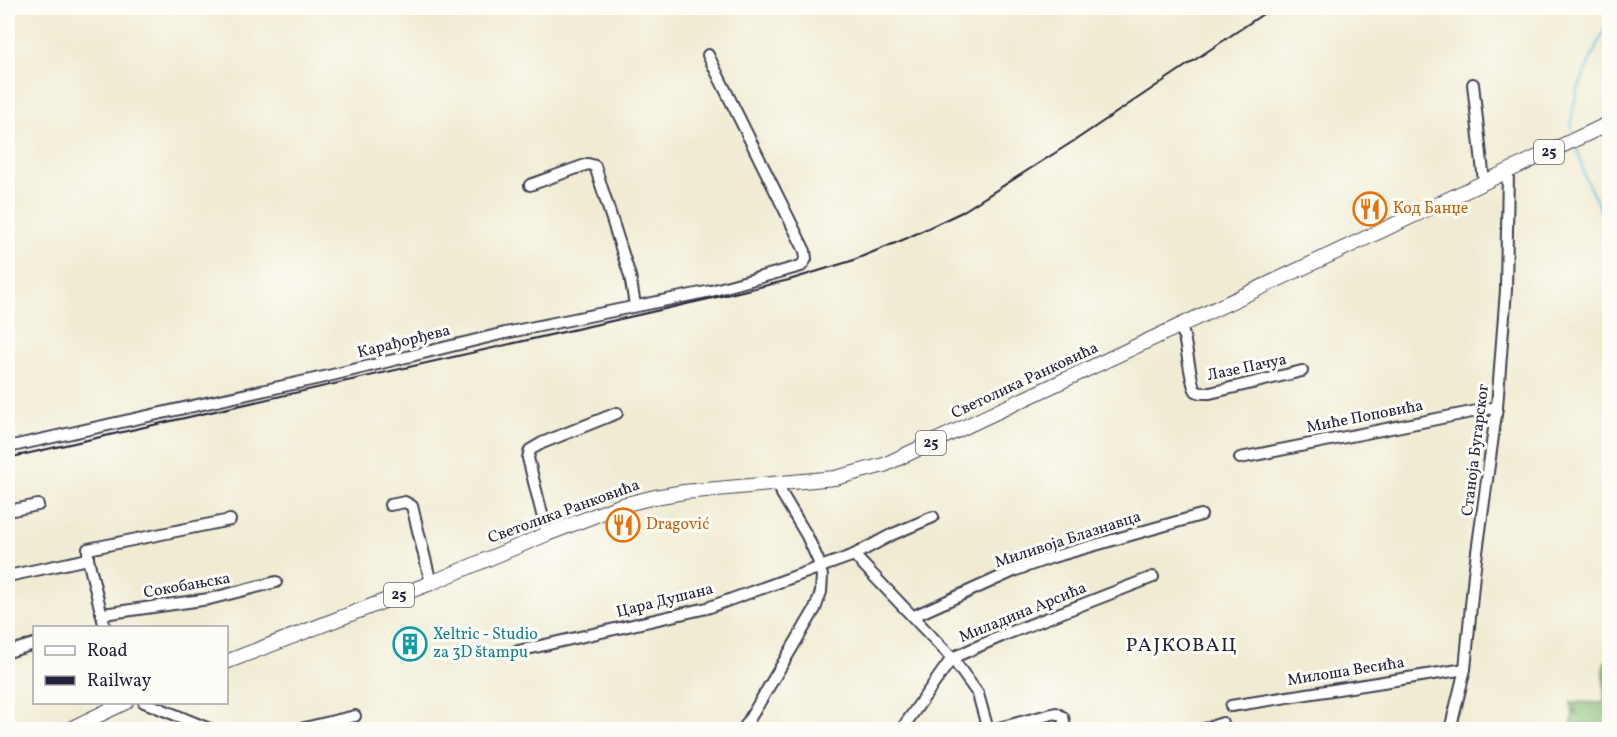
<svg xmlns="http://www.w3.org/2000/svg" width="1617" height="737" font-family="Vollkorn,serif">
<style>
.forest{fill:url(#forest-firs);stroke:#546e58;stroke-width:1.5}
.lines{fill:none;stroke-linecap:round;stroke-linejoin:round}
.stream{stroke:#65c0e2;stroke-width:2}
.minor-casing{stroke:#414052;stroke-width:14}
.major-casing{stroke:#414052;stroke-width:16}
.minor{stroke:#fff;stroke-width:10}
.major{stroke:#fff;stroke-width:14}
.rail{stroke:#22223b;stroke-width:2}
.labels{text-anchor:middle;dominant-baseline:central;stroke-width:6;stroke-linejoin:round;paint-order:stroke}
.shield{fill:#fdfcf7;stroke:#646373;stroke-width:1.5}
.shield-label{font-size:15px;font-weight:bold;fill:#22223b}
.food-label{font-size:16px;fill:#c56008;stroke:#fdfcf7;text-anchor:start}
.street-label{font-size:16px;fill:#22223b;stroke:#fdfcf7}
.culture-label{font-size:16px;fill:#0d838f;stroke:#fdfcf7;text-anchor:start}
.quarter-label{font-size:20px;letter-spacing:1.5px;fill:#22223b;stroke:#fdfcf7}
</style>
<defs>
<pattern id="forest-firs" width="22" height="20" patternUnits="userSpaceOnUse" patternTransform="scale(1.5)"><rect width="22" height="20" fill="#86b974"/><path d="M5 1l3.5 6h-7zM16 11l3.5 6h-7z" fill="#6d9660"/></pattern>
</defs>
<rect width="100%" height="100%" fill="#fdfcf7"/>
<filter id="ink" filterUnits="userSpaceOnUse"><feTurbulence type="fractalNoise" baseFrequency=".0167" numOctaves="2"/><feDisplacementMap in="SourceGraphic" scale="12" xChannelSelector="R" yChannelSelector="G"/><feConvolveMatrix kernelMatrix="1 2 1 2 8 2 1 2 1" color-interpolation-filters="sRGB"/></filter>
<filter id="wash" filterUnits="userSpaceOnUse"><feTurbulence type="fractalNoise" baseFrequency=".008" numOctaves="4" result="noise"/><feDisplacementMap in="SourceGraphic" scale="24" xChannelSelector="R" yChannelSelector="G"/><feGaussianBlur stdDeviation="1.35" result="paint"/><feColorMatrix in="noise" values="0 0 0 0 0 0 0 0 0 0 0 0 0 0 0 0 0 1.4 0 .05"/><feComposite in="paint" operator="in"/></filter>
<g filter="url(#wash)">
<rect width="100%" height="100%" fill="#f0ebd2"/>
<polygon class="forest" points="1609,658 1609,729 1570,729 1573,717 1571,702 1604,703 1604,663"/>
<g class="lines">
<g class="stream">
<path d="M1573 133C1564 104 1599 45 1610 17"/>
<polyline points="1577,147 1585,177 1610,230"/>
<polyline points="1605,730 1610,720"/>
</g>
</g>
</g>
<g filter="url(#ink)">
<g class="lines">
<defs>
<g id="minor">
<polyline points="1473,84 1484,181"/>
<polyline points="530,185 588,164 595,166 630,276 635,305"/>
<path d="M1181 325C1186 338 1191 387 1196 391 1200 394 1205 393 1210 393L1302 371"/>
<polyline points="8,447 324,377 505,333 711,291 801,266 806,259 805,251 708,55"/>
<polyline points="1240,458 1497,407"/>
<polyline points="390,505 405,502 412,506 431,583"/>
<polyline points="8,511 38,505"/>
<polyline points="547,534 528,458 530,450 542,443 617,413"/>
<polyline points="854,555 952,658 978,694 988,730"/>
<polyline points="8,576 88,559"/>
<polyline points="103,614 209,599 276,582"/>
<polyline points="914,616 1016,570 1053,557 1201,515"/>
<polyline points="105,628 88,559 88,549 230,520"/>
<polyline points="8,652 34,644"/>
<polyline points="514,652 707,608 854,555 891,535 933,517"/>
<polyline points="144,702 212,730"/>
<polyline points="1231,706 1465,669"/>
<polyline points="296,730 355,716"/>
<polyline points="743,730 795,643 815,609 821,592 822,576 818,560 807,536 782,494 779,485"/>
<polyline points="901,730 952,658 1004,635 1153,577"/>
<polyline points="991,730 1056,713 1063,717 1066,730"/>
<polyline points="1201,730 1223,723"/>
<polyline points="1450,730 1465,669 1474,574 1497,407 1506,290 1508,171"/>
</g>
<g id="major">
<polyline points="226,662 431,583 547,534 622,505 655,497 684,492 835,478 884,465 1610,123"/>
<polyline points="68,730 126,702"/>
</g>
</defs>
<use href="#minor" class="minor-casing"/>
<use href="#major" class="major-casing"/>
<use href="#minor" class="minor"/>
<use href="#major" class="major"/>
<polyline class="rail" points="8,458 713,298 789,280 851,261 905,239 962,212 1077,139 1272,8"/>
</g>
</g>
<defs>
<symbol id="restaurant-ring" viewBox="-11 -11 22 22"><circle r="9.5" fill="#fdfcf7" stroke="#e8710a" stroke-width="1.5"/><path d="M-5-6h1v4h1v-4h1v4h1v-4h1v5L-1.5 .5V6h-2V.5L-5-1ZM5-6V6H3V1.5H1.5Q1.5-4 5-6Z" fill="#e8710a"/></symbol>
<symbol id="building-ring" viewBox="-11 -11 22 22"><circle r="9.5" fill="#fdfcf7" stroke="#0f9aa8" stroke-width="1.5"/><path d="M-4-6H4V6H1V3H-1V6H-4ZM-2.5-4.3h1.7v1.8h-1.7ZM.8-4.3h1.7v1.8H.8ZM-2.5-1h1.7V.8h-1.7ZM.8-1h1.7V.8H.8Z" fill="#0f9aa8"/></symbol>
</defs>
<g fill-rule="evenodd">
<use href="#restaurant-ring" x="1351" y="190" width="38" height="38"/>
<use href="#restaurant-ring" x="604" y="506" width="38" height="38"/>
<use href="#building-ring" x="391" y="625" width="38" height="38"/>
</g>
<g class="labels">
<g class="shield">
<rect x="1534" y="140" width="30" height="24" rx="4.5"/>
<rect x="916" y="431" width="30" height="24" rx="4.5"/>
<rect x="384" y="583" width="30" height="24" rx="4.5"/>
</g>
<g class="shield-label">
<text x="1549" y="152">25</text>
<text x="931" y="443">25</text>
<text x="399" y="595">25</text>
</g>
<g class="food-label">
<text x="1393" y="209">Код Банџе</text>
<text x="646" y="525">Dragović</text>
</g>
<g class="street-label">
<text transform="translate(404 342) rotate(-14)">Карађорђева</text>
<text transform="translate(1247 368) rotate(-12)">Лазе Пачуа</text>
<text transform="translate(1025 381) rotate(-25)">Светолика Ранковића</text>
<text transform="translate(1365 417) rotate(-11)">Миће Поповића</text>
<text transform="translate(1476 450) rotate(-83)">Станоја Бугарског</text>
<text transform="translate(564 512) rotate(-20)">Светолика Ранковића</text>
<text transform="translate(1068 540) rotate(-18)">Миливоја Блазнавца</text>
<text transform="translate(187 586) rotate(-10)">Сокобањска</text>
<text transform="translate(665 601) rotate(-14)">Цара Душана</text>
<text transform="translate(1023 613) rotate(-22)">Миладина Арсића</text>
<text transform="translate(1346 672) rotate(-9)">Милоша Весића</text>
</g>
<g class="culture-label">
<text x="433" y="635">Xeltric - Studio<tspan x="433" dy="18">za 3D štampu</tspan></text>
</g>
<g class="quarter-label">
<text x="1182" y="646">РАЈКОВАЦ</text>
</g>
</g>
<rect width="1617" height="737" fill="none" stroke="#fdfcf7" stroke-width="30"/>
<rect x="33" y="626" width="195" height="78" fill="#fdfcf7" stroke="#a5a5ac" stroke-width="1.5"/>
<rect x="45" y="646" width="30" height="9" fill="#ffffff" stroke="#a5a5ac" stroke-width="1.5"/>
<text x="87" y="656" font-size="18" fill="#22223b">Road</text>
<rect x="45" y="676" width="30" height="9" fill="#22223b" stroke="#a5a5ac" stroke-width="1.5"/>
<text x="87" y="686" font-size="18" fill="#22223b">Railway</text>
</svg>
